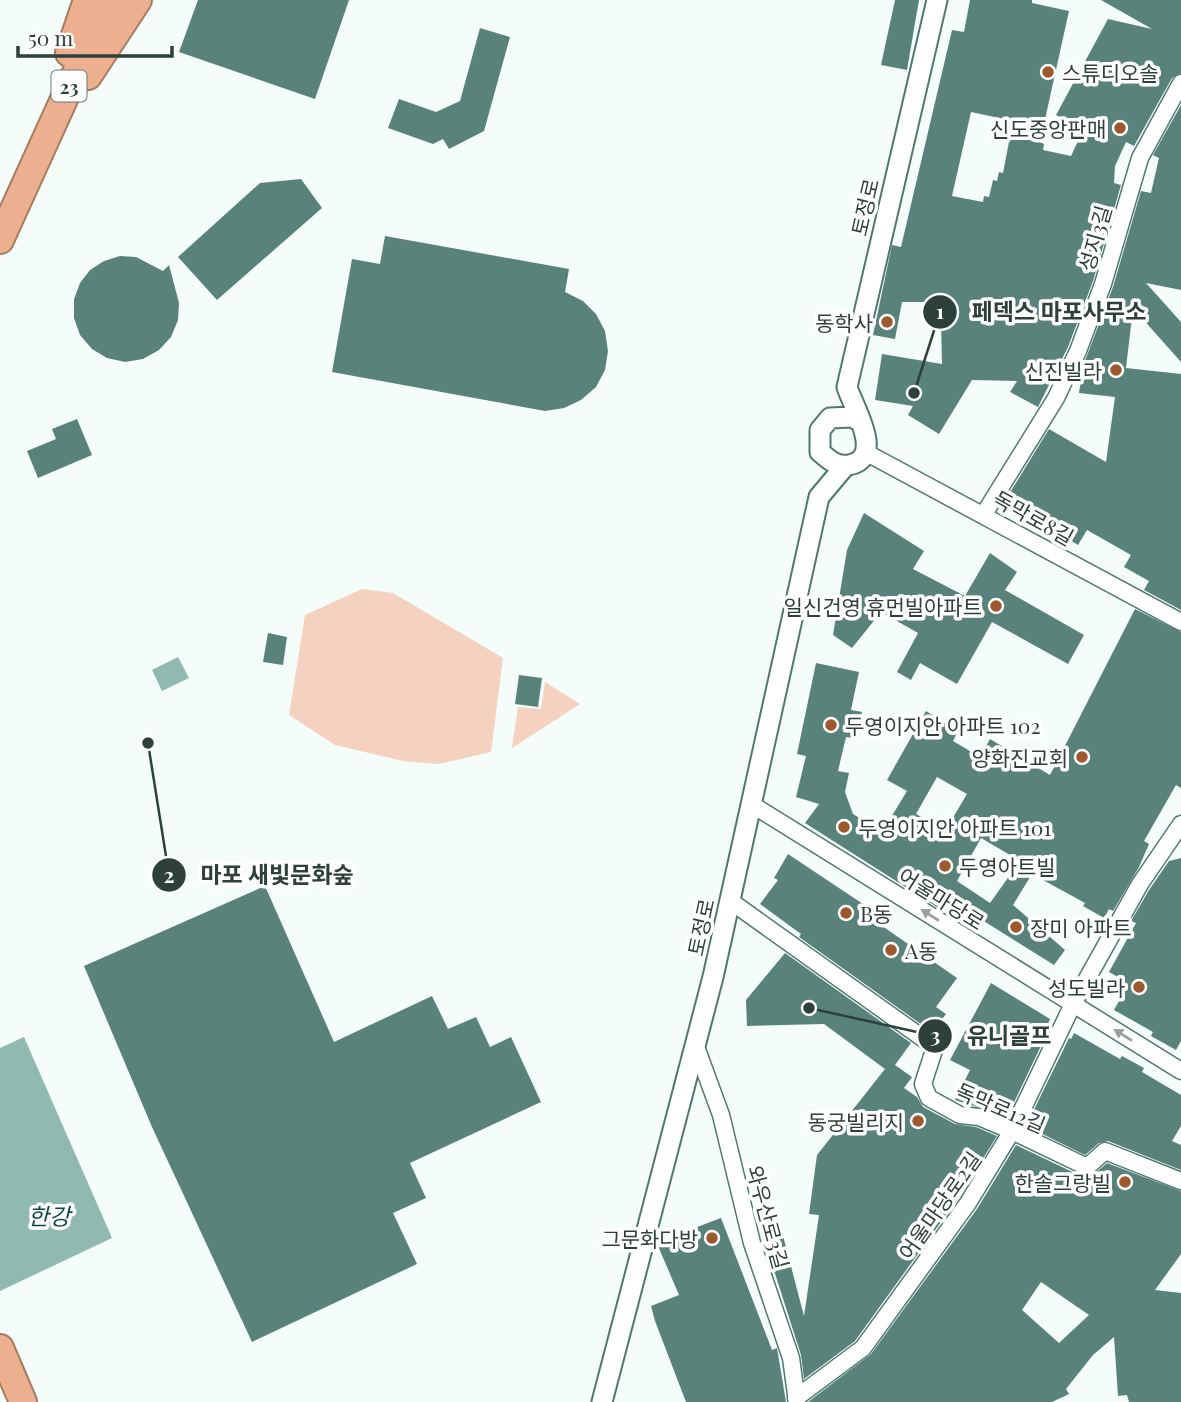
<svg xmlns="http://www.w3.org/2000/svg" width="1181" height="1402" font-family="'Playfair Display','Noto Sans KR',serif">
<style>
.green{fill:#f5d2bf}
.water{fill:#90bab0}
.building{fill:#59837a;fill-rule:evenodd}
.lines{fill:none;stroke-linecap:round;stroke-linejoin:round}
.minor-casing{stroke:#4f7970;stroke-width:19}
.tertiary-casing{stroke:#4f7970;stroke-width:23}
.trunk-casing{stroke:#a67c60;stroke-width:30}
.minor{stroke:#fff;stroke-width:16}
.tertiary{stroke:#fff;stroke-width:19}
.trunk{stroke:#ecb090;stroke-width:26}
.oneway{fill:#96a09d}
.poi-dot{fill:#9e582e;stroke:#fff;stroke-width:2.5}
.labels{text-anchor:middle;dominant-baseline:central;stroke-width:7;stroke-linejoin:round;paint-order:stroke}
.shield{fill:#fff;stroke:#6c7976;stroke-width:2}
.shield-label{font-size:19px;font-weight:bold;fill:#2d403b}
.poi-label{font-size:21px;fill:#2d403b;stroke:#fff;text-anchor:end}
.street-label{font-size:21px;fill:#2d403b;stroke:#fff}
.water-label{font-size:23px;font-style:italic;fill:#0d4a40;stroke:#fff}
.leader{fill:none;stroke:#2d403b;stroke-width:2.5}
.callout-dot{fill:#2d403b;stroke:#fff;stroke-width:2.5}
.mark-label{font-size:21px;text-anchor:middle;font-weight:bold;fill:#fff}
.callout-label{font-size:23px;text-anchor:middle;font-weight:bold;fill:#2d403b;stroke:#fff;stroke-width:7;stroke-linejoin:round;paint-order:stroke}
</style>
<rect width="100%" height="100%" fill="#f4fdfa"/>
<g class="green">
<polygon points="362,589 393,593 503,658 491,752 439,764 403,761 335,745 289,715 305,615"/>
<polygon points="545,682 580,704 512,748 518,707 541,709"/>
</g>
<g class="water">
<polygon points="178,657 189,678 162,691 152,670"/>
<polygon points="24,1037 112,1238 0,1291 0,1048"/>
</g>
<g class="building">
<polygon points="198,0 349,0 315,99 179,52"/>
<polygon points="895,0 919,0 907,70 881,65"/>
<path d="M970 0H1032V3L1069 11 1040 142 1044 144 1043 150 1071 156 1084 128 1056 115 1108 19 1152 29 1101 0H1181V73L1172 78 1134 146 1126 142 1115 166 1114 183 1121 185 1093 281 1068 347 1038 407 1010 392 1017 381 972 380 939 434 908 415 913 406 875 400 882 354 942 364 941 323H931V302H902L895 339 873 335 892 245 901 247 952 30 964 32ZM971 112 1013 121 1003 173 999 172 997 181 993 180 989 197 984 196 983 202 952 196Z"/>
<polygon points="480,28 510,37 484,131 449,149 443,139 433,144 388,128 399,99 436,112 460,101"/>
<polygon points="1181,105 1181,290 1146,283 1181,322 1181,362 1133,308 1126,368 1181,374 1181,610 1144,590 1149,581 1124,567 1131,555 1087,530 1078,545 1006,499 1049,429 1106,462 1115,397 1079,393 1083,366 1113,287 1141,191 1151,193 1159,158 1153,155"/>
<polygon points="301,179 322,208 217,300 178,257 260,183"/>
<polygon points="385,236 569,269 565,292 583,301 596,314 605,331 608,351 605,370 596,387 581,400 564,408 545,411 332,372 352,259 380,264"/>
<polygon points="120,256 136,257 163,271 169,265 179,303 178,320 171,337 159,350 143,359 125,362 107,358 92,349 80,335 74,318 74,299 80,283 90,270 104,261"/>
<polygon points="77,419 92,455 38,478 27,451 56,439 52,429"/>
<polygon points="864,513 924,551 913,569 965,596 990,553 1017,572 1005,590 1084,635 1068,664 992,622 957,684 920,663 911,680 897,672 918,633 881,612 852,648 833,635 847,550"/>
<path d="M1135 609 1181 632V788L1176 785 1144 841 1149 844 1139 867 1113 911 1109 909 1104 918 1083 906 1085 903 1032 874 1013 905 1065 950 1054 965 947 898 940 909 805 823 819 804 796 797 806 756 797 754 816 663 859 672 851 710 862 712 857 739 846 737 838 771 849 773 845 792 853 814 882 832 907 791 887 780 926 711 958 731 953 741 980 757 990 739 1050 775ZM937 777 967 794 945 831 916 814ZM981 838 1020 861 990 903 957 881Z"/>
<polygon points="268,633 287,637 283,665 263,662"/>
<polygon points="519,675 542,678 538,707 515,704"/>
<polygon points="788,854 869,908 865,914 957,978 936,1007 946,1014 932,1032 799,937 801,934 760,904 778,880 774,878"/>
<polygon points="1181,858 1181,1041 1176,1050 1151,1036 1153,1032 1114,1010 1125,990 1114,984 1118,977 1109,972 1136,923 1131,921 1149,890 1169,861"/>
<polygon points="265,886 334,1042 432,996 448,1029 476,1017 490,1047 511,1037 541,1102 410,1163 426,1198 393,1213 417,1264 252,1342 152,1127 84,966"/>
<polygon points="785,953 911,1043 895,1065 912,1077 904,1088 917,1097 923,1107 955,1124 976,1127 997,1136 959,1197 855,1341 804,1379 801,1355 756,1214 776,1209 804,1316 819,1215 809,1214 817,1155 885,1069 824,1024 747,1026 746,1000"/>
<polygon points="991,983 1050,1019 1047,1026 1050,1027 1007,1117 955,1100 970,1070 950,1060"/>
<polygon points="1074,1033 1120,1059 1122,1056 1144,1068 1142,1072 1181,1095 1181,1126 1172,1141 1181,1145 1181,1170 1108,1141 1099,1143 1085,1155 1026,1126 1069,1038 1071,1039"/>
<path d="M1016 1145 1083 1177 1093 1175 1107 1163 1181 1191V1254L1155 1290 1181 1293V1402H1129L1127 1395 1118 1396 1114 1337 1093 1355 1066 1389 1069 1394 1052 1402H808L871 1354 977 1209ZM1041 1282 1089 1315 1059 1343 1022 1310Z"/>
<polygon points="721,1218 772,1350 777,1348 786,1402 686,1402 655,1321 651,1306 679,1295 658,1246 684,1232"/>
</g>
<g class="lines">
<defs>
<g id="minor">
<polyline points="865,452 1181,622"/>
<polyline points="984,514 1056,398 1078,351 1103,284 1140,158 1181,83"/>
<polyline points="751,804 1181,1071"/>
<polyline points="729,900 935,1047 923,1084 929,1098 960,1115 979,1117 1012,1131 1087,1167 1105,1151 1181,1181"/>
<polyline points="695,1044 721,1115 752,1243 791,1358 797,1402"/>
<polyline points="796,1398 863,1348 968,1203 1012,1131 1073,1004 1140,884 1181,824"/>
</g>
<g id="tertiary">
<path d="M861 422 852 417 830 418 820 430V452C829 460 837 467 849 465 886 458 853 407 847 387L937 0"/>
<polyline points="602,1402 713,977 819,497 845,466"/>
</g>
<g id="trunk">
<polyline points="69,53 87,0"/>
<polyline points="88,76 138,0"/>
<polyline points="0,240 109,0"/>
<polyline points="0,1348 23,1402"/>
</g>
</defs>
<use href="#minor" class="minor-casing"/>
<use href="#tertiary" class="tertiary-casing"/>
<use href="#trunk" class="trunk-casing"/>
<use href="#minor" class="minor"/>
<use href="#tertiary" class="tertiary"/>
<use href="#trunk" class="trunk"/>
</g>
<defs><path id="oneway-solid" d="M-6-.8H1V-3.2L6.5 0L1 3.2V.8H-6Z" transform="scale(1.75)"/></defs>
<g class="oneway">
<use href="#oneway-solid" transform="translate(930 915) rotate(-148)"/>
<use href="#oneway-solid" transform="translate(1123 1035) rotate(-148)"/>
</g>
<g class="poi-dot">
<circle cx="1048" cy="72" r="7"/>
<circle cx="1120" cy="128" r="7"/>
<circle cx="887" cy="322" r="7"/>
<circle cx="1116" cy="370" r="7"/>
<circle cx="996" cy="606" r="7"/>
<circle cx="831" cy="725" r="7"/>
<circle cx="1082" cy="757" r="7"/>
<circle cx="844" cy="827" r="7"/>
<circle cx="945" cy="866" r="7"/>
<circle cx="846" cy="913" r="7"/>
<circle cx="1016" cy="927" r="7"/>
<circle cx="891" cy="950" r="7"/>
<circle cx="1139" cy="987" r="7"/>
<circle cx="918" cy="1121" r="7"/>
<circle cx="1125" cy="1182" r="7"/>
<circle cx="712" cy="1238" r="7"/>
</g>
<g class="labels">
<rect class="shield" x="51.5" y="70.5" width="35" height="31" rx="5"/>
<g class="shield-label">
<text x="69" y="86">23</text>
</g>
<g class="poi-label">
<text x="1062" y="72" text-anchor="start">스튜디오솔</text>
<text x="1106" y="128">신도중앙판매</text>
<text x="873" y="322">동학사</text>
<text x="1102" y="370">신진빌라</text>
<text x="982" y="606">일신건영 휴먼빌아파트</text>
<text x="845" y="725" text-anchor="start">두영이지안 아파트 102</text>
<text x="1068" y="757">양화진교회</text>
<text x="858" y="827" text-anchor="start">두영이지안 아파트 101</text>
<text x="959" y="866" text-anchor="start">두영아트빌</text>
<text x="860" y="913" text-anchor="start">B동</text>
<text x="1030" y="927" text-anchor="start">장미 아파트</text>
<text x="905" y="950" text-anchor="start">A동</text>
<text x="1125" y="987">성도빌라</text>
<text x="904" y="1121">동궁빌리지</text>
<text x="1111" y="1182">한솔그랑빌</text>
<text x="698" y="1238">그문화다방</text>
</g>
<g class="street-label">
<text transform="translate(864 207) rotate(-77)">토정로</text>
<text transform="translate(1094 238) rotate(-74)">성지3길</text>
<text transform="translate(1034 517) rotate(29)">독막로8길</text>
<text transform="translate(942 898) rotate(32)">어울마당로</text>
<text transform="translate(700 927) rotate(-78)">토정로</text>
<text transform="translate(1001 1107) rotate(23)">독막로12길</text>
<text transform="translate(939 1205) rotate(-55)">어울마당로2길</text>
<text transform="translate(769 1217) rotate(75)">와우산로3길</text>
</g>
<g class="water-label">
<text x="49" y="1215">한강</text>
</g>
</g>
<path class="leader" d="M914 393L940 312M148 743L169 875M809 1008L935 1036"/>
<g class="callout-dot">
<circle cx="914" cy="393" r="7"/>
<circle cx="148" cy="743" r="7"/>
<circle cx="809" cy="1008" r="7"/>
<circle cx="940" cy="312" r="18"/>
<circle cx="169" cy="875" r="18"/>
<circle cx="935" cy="1036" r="18"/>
</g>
<g class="mark-label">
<text x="940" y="319">1</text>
<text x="169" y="883">2</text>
<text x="935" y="1043">3</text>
</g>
<g class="callout-label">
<text x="1059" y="320">페덱스 마포사무소</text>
<text x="277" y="883">마포 새빛문화숲</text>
<text x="1009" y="1044">유니골프</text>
</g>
<path d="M18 46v10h154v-10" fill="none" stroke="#2d403b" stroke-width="3.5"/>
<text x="28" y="46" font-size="21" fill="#2d403b" stroke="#ffffff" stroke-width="5" paint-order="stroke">50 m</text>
</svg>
